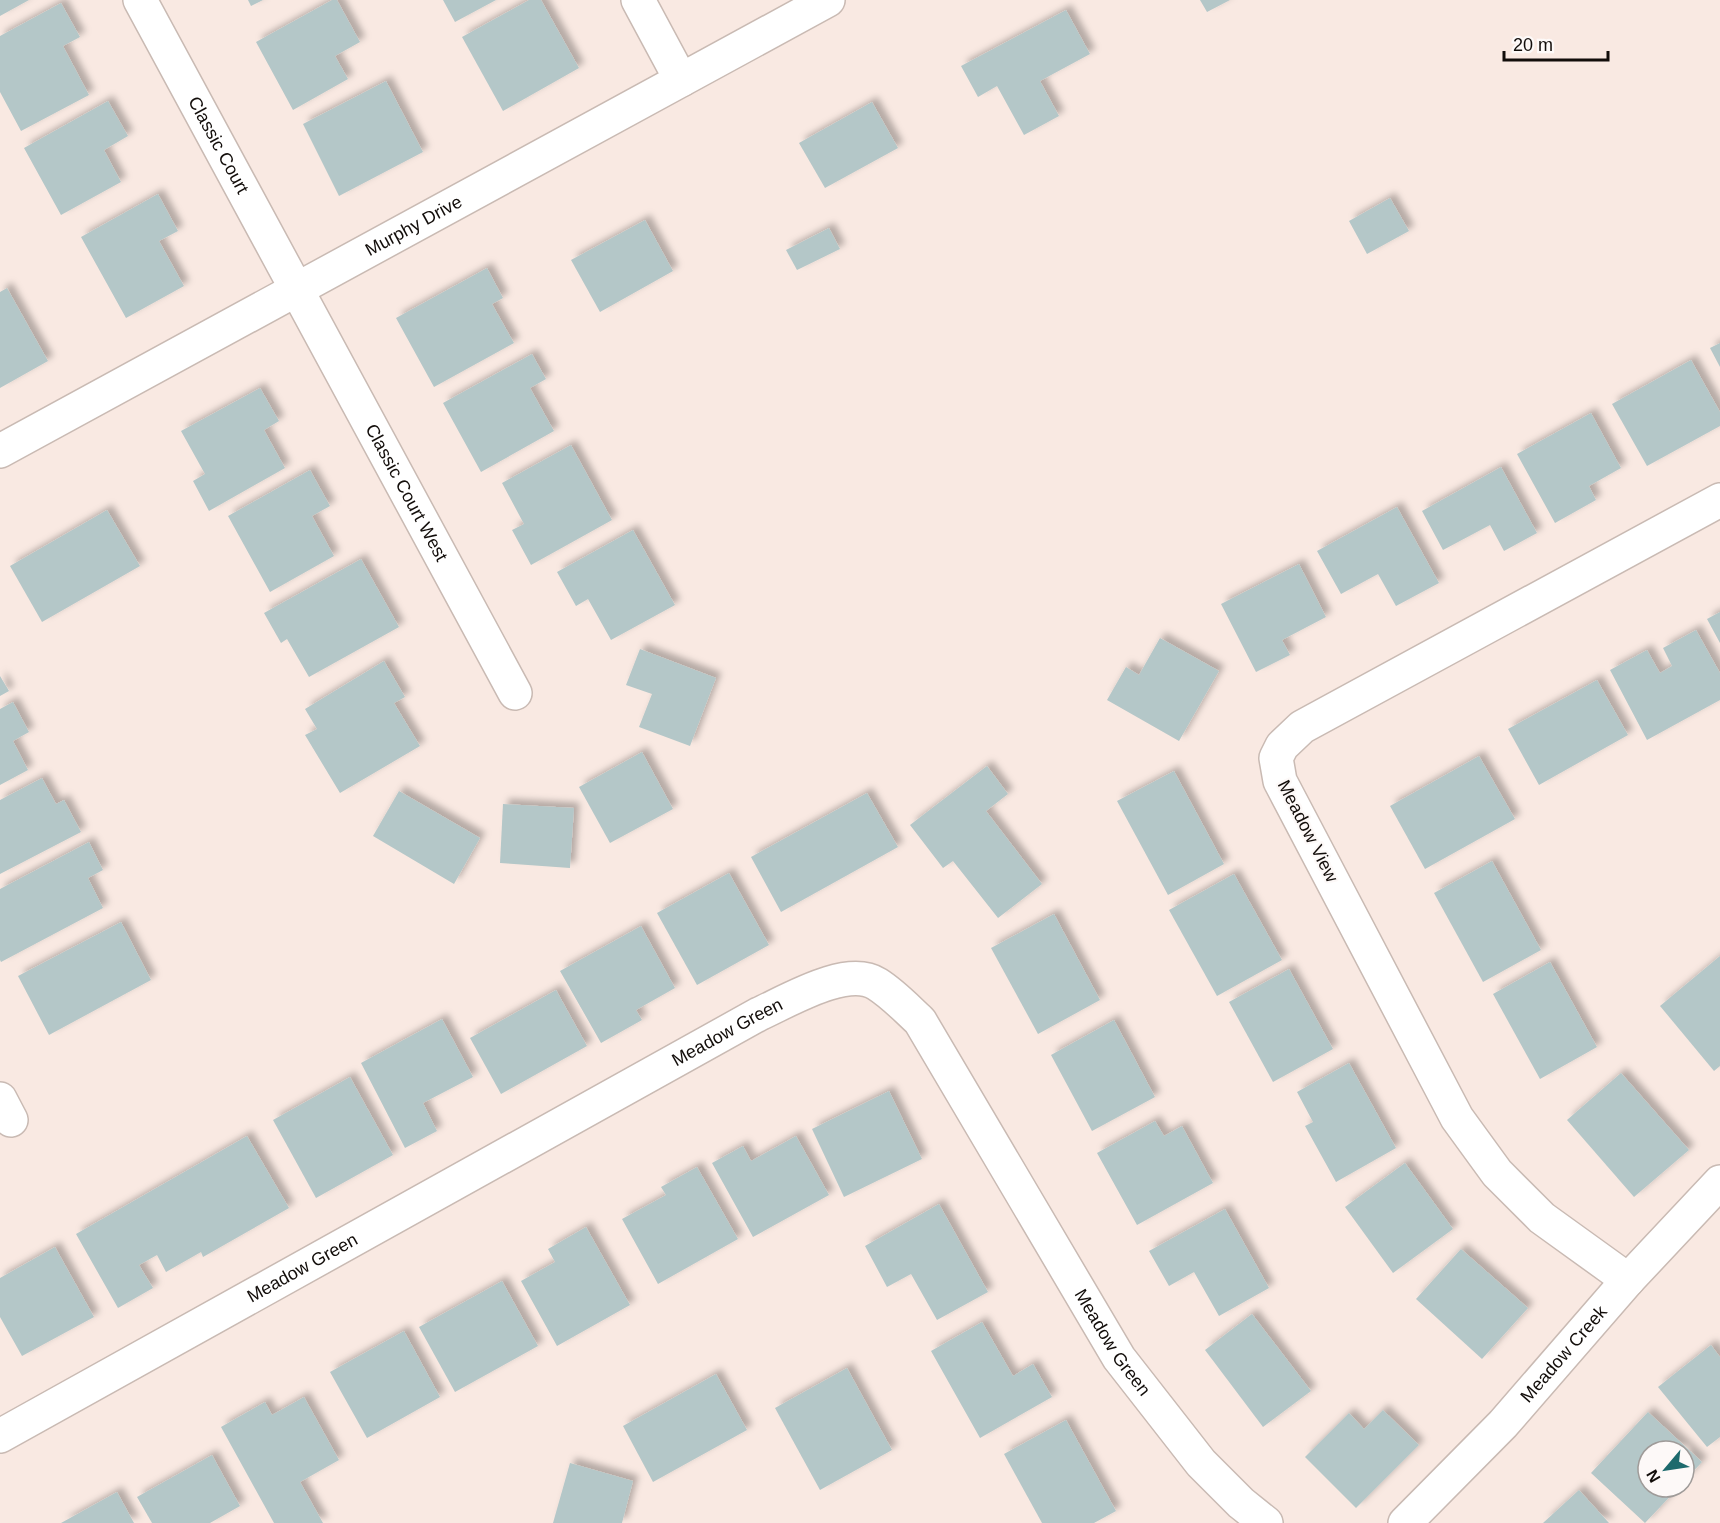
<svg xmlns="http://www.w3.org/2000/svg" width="1720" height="1523" font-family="Helvetica,sans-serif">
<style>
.building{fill:#b4c7c8;filter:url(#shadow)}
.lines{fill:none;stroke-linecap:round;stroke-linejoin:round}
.street-casing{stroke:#c9bab3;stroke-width:36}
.secondary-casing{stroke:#c9bab3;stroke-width:36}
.street{stroke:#fff;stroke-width:33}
.secondary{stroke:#fff;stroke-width:33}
.labels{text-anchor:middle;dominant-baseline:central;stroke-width:4.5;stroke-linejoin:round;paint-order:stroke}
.street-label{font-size:18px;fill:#120d0a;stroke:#fdf9f8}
</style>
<defs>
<filter id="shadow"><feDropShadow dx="5.5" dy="-5.5" stdDeviation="3" flood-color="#0004"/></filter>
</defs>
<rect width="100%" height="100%" fill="#f9e9e2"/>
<g class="building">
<polygon points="0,0 29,0 0,16"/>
<polygon points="248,0 263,0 251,6"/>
<polygon points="332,0 337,0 360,42 335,56 348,79 293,110 256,42"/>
<polygon points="443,0 496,0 455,22"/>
<polygon points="529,0 541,0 579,68 503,111 462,37"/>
<polygon points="1200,0 1230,0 1207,12"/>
<polygon points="61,3 80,37 63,46 89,95 21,131 0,92 0,36"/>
<polygon points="1066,10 1090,54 1040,81 1059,116 1024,135 997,86 978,97 961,66"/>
<polygon points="386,81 423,152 339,196 303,124"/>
<polygon points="108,101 128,136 104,150 121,182 61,215 24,148"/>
<polygon points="872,102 898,148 825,188 799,143"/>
<polygon points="158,194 178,231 159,241 184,286 126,318 81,237"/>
<polygon points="1390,198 1409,231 1367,254 1349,221"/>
<polygon points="645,220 673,271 600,312 571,260"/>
<polygon points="829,228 840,249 797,270 786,250"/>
<polygon points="487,268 503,298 492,304 514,343 434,387 396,318"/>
<polygon points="7,288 48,361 0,388 0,292"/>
<polygon points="1720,343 1720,367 1710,348"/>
<polygon points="532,354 546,379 530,388 554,431 481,472 443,403"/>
<polygon points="1691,360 1720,412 1720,426 1647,466 1612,404"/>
<polygon points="260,388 279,421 264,430 285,468 209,511 193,481 205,474 181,431"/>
<polygon points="1591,413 1621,468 1589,486 1596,500 1555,523 1517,454"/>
<polygon points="571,445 612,520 531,565 512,530 524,524 502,483"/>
<polygon points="1501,467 1537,533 1504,551 1490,525 1443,550 1422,511"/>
<polygon points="310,470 330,506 312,516 334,556 270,592 228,516"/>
<polygon points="1397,507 1439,583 1396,606 1378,574 1341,594 1317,551"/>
<polygon points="107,510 140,566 42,622 10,566"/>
<polygon points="633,530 675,605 611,640 588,599 576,606 557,572"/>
<polygon points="361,559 399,627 309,677 287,639 281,643 264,613"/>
<polygon points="1299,564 1326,617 1282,640 1290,655 1256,672 1221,604"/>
<polygon points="1720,612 1720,643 1707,619"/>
<polygon points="1696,630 1720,673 1720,700 1647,740 1610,670 1647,650 1660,673 1672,666 1663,648"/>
<polygon points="1160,638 1219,671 1179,741 1107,700 1126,667 1139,675"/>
<polygon points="640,649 716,678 690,746 639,727 652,694 626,685"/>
<polygon points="384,661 405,697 394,703 420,746 340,793 305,735 317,729 305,709"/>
<polygon points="0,676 9,691 0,696"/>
<polygon points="1597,680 1628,735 1539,785 1508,729"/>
<polygon points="13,702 29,732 13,741 28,770 0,785 0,709"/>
<polygon points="642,752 673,809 610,843 579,787"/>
<polygon points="1479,756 1515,819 1425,869 1390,806"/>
<polygon points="987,766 1008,794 986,811 1042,884 998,918 953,861 943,868 910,825"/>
<polygon points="1174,771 1224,864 1168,895 1117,801"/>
<polygon points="42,778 56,804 64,800 81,832 0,874 0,800"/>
<polygon points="399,791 480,838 454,884 373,836"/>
<polygon points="867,793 898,847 781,912 751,857"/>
<polygon points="503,804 574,808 570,868 500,863"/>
<polygon points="89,842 103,870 88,878 103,908 1,962 0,960 0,889"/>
<polygon points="1492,861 1541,950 1483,982 1434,893"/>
<polygon points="729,873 769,945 697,985 657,913"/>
<polygon points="1234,874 1282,960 1217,996 1169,910"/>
<polygon points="1054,914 1100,1000 1038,1034 991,948"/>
<polygon points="121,922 151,980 49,1035 18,976"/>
<polygon points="641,926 675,988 636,1010 642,1020 601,1043 560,971"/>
<polygon points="1720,956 1720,1066 1714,1071 1660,1006"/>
<polygon points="1550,962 1597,1047 1540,1079 1493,994"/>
<polygon points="1289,969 1333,1049 1273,1082 1229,1002"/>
<polygon points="556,990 587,1046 501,1094 470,1038"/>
<polygon points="442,1019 473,1077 423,1103 437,1131 405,1148 361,1063"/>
<polygon points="1114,1020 1155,1097 1092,1131 1051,1055"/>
<polygon points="1349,1063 1396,1148 1336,1182 1305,1126 1313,1122 1297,1092"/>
<polygon points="1621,1073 1689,1150 1634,1197 1567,1120"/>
<polygon points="350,1077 393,1155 316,1198 273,1120"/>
<polygon points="889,1091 922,1159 844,1197 812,1129"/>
<polygon points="1155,1121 1164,1136 1182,1126 1213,1183 1137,1225 1097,1153"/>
<polygon points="247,1136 289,1208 203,1257 201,1252 166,1272 157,1255 139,1265 153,1288 118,1308 76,1234"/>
<polygon points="796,1136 829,1195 753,1237 712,1163 743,1146 751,1161"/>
<polygon points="1405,1163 1453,1229 1393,1273 1345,1207"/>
<polygon points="697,1167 738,1239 658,1284 622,1219 666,1195 661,1187"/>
<polygon points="939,1204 988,1292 937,1320 911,1274 887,1287 865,1246"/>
<polygon points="1225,1209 1269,1288 1219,1316 1194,1272 1169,1286 1149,1251"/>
<polygon points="586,1227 630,1305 557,1346 521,1281 555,1262 548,1249"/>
<polygon points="55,1247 94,1317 22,1356 0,1317 0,1278"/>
<polygon points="1461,1249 1528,1308 1482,1359 1416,1299"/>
<polygon points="502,1281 538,1346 455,1392 419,1327"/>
<polygon points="1252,1314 1311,1391 1263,1427 1205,1350"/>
<polygon points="982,1322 1013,1376 1033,1364 1052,1397 980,1438 931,1351"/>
<polygon points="404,1331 440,1397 367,1438 330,1372"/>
<polygon points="1711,1345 1720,1357 1720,1437 1707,1447 1658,1387"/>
<polygon points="847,1368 892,1450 820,1490 775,1408"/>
<polygon points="716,1374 747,1430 653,1482 623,1426"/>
<polygon points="304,1397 339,1460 300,1482 323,1523 274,1523 221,1427 265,1402 272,1415"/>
<polygon points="1383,1410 1419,1445 1356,1508 1305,1457 1349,1413 1364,1429"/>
<polygon points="1648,1412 1702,1462 1684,1481 1684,1451 1648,1451 1648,1487 1679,1487 1645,1523 1591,1473"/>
<polygon points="1066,1420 1116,1511 1094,1523 1042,1523 1004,1454"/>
<polygon points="212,1455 240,1506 210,1523 152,1523 137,1497"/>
<polygon points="570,1463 633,1481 622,1523 553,1523"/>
<polygon points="1579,1490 1609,1523 1543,1523"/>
<polygon points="117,1492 134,1523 61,1523"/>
</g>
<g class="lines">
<defs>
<g id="street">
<path id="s1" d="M140 0 515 693"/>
<polyline points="638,0 681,80"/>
<polyline points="0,1099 11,1120"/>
<polyline points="1628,1280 1542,1218 1497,1173 1457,1118 1280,781 1276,758 1282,746 1302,727 1720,500"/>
<path id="s2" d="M0 1436 759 1014C788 1001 847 965 877 984 893 994 907 1009 920 1021L1119 1358 1201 1463 1241 1503 1266 1523"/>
<path id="s3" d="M1405 1523 1503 1424 1628 1280 1720 1182"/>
</g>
<g id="secondary">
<path id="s4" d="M0 451 828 0"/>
</g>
</defs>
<use href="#street" class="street-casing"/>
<use href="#secondary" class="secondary-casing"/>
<use href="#street" class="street"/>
<use href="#secondary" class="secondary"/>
</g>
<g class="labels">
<g class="street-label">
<text stroke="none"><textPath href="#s1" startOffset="165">Classic Court</textPath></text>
<text stroke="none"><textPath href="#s4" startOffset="471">Murphy Drive</textPath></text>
<text stroke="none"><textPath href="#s1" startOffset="560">Classic Court West</textPath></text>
<text transform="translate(1308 831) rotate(63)">Meadow View</text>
<text stroke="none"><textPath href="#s2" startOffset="832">Meadow Green</textPath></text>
<text stroke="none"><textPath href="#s2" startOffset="346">Meadow Green</textPath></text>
<text stroke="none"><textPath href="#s2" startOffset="1426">Meadow Green</textPath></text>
<text stroke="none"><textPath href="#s3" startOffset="232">Meadow Creek</textPath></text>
</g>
</g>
<g transform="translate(1666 1469) rotate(241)"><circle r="28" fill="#fdf9f8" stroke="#9f9b99" stroke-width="1.5"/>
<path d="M0-4.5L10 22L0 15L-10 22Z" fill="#1d6a6d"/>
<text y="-9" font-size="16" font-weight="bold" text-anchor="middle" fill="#120d0a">N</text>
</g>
<path d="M1504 51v9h104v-9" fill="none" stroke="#120d0a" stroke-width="3"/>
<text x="1513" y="51" font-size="18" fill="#120d0a" stroke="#fdf9f8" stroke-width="4.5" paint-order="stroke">20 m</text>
</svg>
